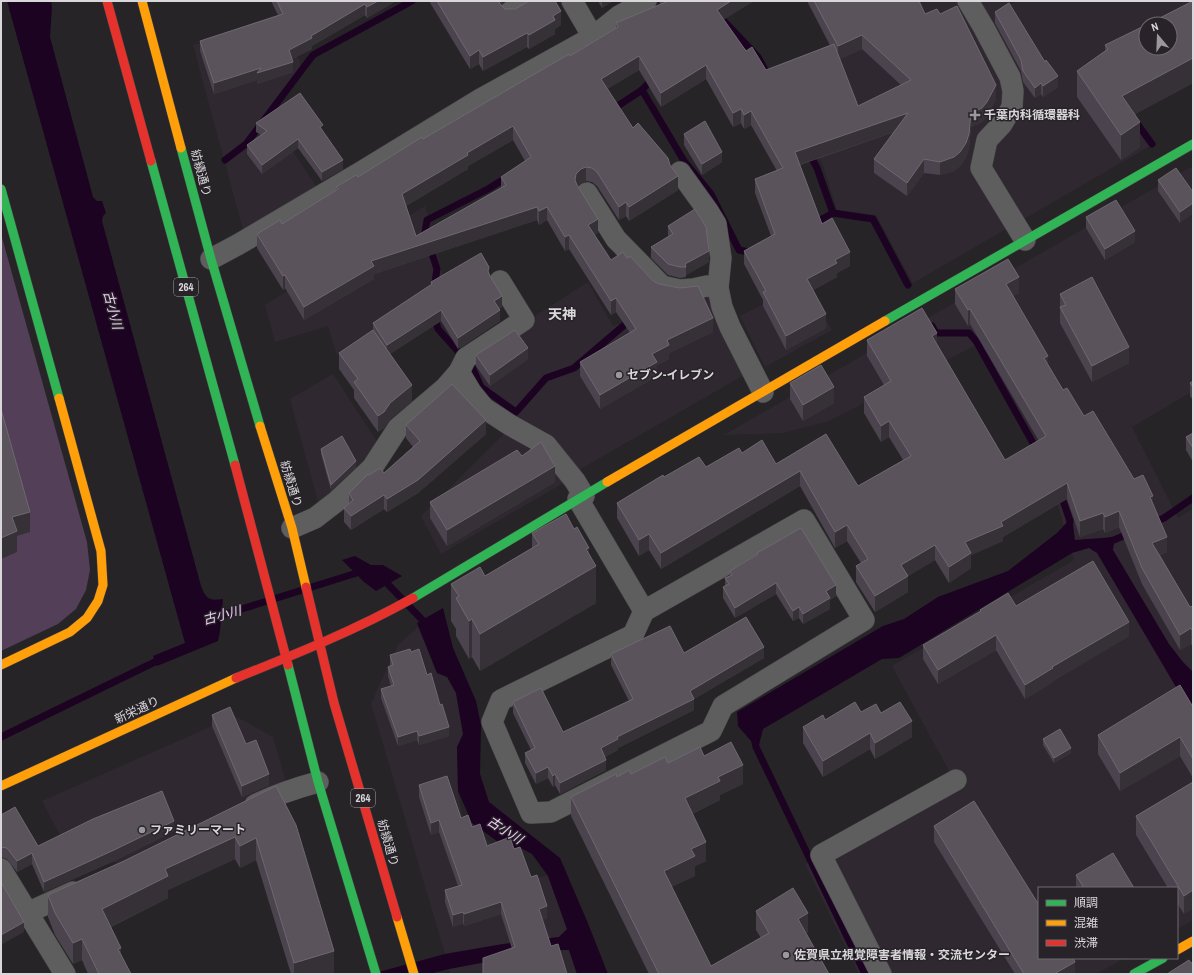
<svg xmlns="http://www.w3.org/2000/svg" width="1194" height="975" font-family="'Archivo Narrow','Noto Sans JP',sans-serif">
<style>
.built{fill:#302831}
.green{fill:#533f57}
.water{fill:#1c0322}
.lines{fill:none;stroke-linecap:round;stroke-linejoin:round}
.stream{stroke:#1c0322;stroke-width:7}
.street-casing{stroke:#434143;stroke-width:22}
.fast-casing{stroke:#434143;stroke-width:10}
.slow-casing{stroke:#434143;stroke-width:10}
.jam-casing{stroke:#434143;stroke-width:10}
.street{stroke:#5f5e5f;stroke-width:21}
.fast{stroke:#30b455;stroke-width:9}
.slow{stroke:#ff9f0a;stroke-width:9}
.jam{stroke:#e5322d;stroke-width:9}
.wall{fill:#4b434d;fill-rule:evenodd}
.shaded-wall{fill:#363037}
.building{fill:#5a535c;stroke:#6e6870;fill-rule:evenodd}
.poi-dot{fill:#9b989c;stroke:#272328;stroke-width:1.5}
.labels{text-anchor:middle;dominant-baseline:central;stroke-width:3;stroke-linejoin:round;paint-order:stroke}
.shield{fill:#272328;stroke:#a4a1a5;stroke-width:1}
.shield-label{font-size:11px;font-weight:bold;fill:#dad7db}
.poi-label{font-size:12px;font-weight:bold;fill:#dad7db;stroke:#272328;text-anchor:start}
.street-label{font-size:12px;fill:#dad7db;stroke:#272328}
.water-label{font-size:13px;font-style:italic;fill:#f3cefa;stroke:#272328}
.quarter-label{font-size:14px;font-weight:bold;fill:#dad7db;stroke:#272328}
</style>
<rect width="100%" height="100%" fill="#262427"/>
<g class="built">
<polygon points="807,1 959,1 1022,83 975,1 1009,1 1011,4 1017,1 1187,1 1193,9 1170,24 1146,24 1146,39 1094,72 1150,146 913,283 876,215 837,210 823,166 797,108 845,77"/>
<polygon points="278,20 300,61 300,77 270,117 318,189 243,230 193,45"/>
<polygon points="1193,166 1193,391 1132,427 1178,518 1193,509 1193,920 1177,929 1177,888 1039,888 1039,958 1125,958 1096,974 859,974 805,864 955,782 892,666 1074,560 1046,466 974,346 829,421 783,433 724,435"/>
<polygon points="425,206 443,277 425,294 337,355 328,326 275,342 265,305"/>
<polygon points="588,282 613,326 711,291 724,338 744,375 579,470 560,485 441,554 421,516 517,421 489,404 466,367 535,316"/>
<polygon points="805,283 832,330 765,367 740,316"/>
<polygon points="333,374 380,446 320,509 290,399"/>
<polygon points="418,627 437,673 447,677 456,693 463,734 457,748 458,791 463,823 472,823 495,848 534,878 548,876 567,929 559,937 503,944 445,954 371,703 398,645"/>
<polygon points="235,716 273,737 287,786 117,867 97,826 63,841 42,801"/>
<polygon points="550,950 569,950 577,974 451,974 449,969"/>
</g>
<polygon class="green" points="1,234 87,542 90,570 86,590 76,609 58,624 1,651"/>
<g class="water">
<path d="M7 1H51L52 7 50 37 93 197 97 201H102L106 213 103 216 102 221 201 586C206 599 209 601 223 599L220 631 218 641 157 666 153 656 185 643Z"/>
<polygon points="1072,517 1075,540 1115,537 1113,550 1169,644 1183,662 1193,672 1193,716 1097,553 1089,548 1072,553 899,658 882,659 763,729 758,749 738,726 737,712 883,626 904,619 938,597 1008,571 1057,533"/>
<polygon points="355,556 371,565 383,565 402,576 376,591 364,582 342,560"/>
<polygon points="443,608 453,648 476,701 481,725 480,774 489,802 560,858 587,921 608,974 577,974 569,950 550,950 449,969 429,974 371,974 445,954 503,944 559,937 567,929 548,876 532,854 521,848 505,847 472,823 458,791 457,747 463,734 456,693 447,677 437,673 417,623"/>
</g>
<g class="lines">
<g class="stream">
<polyline points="715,1 722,19 758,57 764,68"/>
<polyline points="642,90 684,161 711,194 739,250 753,253"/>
<polyline points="610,111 642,90 654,77"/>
<polyline points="1136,122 1152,144"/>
<polyline points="809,153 817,168 833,213 873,219 908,285"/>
<polyline points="225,160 246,144 313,55 412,1"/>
<polyline points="813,224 833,213"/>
<polyline points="434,288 437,269 425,232 427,220 488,189 509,176"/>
<polyline points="434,316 438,329 472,367 481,387 516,412 546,378 574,368 629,321"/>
<polyline points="932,326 936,333 969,333 976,341 1038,452"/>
<polyline points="1060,492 1070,521 1069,528"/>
<polyline points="1152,523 1164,518 1193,498"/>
<polyline points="1106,542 1114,540 1130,533"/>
<polyline points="382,578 429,627"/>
<polyline points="213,618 363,571"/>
<polyline points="1,737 163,658"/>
<polyline points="754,738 756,747 865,974"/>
</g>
<defs>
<g id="street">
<polyline points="572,1 593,37"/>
<polyline points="968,1 984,28 1010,77 1013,91 1012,107 1002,124 987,140 981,168 1025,240"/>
<polyline points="510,12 528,1"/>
<polyline points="680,172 708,211 716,224 721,258 718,288 722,307 730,327 763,392"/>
<polyline points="587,193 616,239 662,286 679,290 693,289 707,286 718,288"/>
<polyline points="211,259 239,244 361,172 479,100 593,37 619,16 646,1"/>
<polyline points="459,372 471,392 484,408 510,425 546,445 575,481 584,496"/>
<polyline points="578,499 644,611 804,520 864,620 723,706 711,731 551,812 531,813 492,722 501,700 633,635 644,611"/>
<polyline points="292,528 315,518 337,501 372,468 398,428 445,388 459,372 466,358 524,320 500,281"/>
<path d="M255 805C275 795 296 788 318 782"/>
<polyline points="1,869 65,974"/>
<polyline points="27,913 73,892"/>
<polyline points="881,974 821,855 956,780"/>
</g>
<g id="fast">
<polyline points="181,148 211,259 260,426"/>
<polyline points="151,161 235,465"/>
<polyline points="1,189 59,398"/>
<polyline points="885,321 1193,144"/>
<polyline points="413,598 607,482"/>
<polyline points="288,665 318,782 376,974"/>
<polyline points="1134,974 1163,958"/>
</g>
<g id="slow">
<polyline points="142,1 181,148"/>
<polyline points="260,426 292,528 306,587"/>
<polyline points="607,482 885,321"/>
<polyline points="1,665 70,632 87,618 98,601 103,585 101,551 59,398"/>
<polyline points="1,786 236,678"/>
<polyline points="397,917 414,974"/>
<polyline points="1177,950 1193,941"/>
</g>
<g id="jam">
<polyline points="107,1 151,161"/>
<polyline points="235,465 288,665"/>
<polyline points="306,587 334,703 397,917"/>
<path d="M236 678C296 654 356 630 413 598"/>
</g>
</defs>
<use href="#street" class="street-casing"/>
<use href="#fast" class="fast-casing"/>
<use href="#slow" class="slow-casing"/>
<use href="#jam" class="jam-casing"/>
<use href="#street" class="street"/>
<use href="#fast" class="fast"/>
<use href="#slow" class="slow"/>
<use href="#jam" class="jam"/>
</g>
<g class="wall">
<polygon points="271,1 396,1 367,18 365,15 312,46 312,49 292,59 293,72 257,84 257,80 214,94 200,51 200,41 278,15"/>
<polygon points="429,1 503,1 503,3 501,5 505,9 561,25 555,29 555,34 529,49 527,47 483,71 479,64 470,69"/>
<polygon points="598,1 613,1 602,8"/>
<path d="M659 1H754L723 19 746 51 766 70 830 45 807 1H919L925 14H940L996 99 987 116 982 122 971 127 969 148 966 157 960 166 954 171 940 175 924 173 907 196 874 173V159L894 132 800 165 822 224 850 266 837 273V277L813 290 826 328 786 350 763 306V300L744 264V251L771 236 755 193V179L777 171 751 125 744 129 741 123 733 127 706 79 661 107 639 70 607 89 633 128 678 190 629 221 626 216 619 220 597 186 592 182 586 181 581 183 577 186 598 233 594 235 611 260 627 258 713 332 669 353V359L657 365V376L600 409 580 376V362L630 333 616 312 611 315 569 249 565 251 547 220 539 225 537 220 374 274V279L304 320 285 288 283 290 257 248V234L282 224 336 191V187L358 177 423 139 570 56 616 28V23L661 5ZM862 49 901 85 858 106 840 59ZM513 140 525 161 501 177V188L416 236 406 206 468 169V166Z"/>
<polygon points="995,12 1058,87 1043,97 1041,94 1035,98 1023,82 1021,71 995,23"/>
<polygon points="1105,45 1193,83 1135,114 1140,147 1121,160 1077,97 1077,71 1105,51"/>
<polygon points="256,123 323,131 343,169 322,181 298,148 262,174 247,154 247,145 261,135 256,132"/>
<polygon points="684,134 722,162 702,175 684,145"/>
<polygon points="1158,180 1193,192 1180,223 1158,191"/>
<polygon points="1086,217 1135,242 1105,260 1086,228"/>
<polygon points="668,226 709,262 686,275 686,277 680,278 668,275 651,258 651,247 668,236"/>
<polygon points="489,273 502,307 499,309 500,321 458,349 441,321 390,354 412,401 390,419 384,428 378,432 354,398 354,390 339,369 339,353 373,330 373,323 431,285 431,282"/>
<polygon points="955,289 1019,293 1013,296 1048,365 1063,390 1153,503 1167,552 1160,555 1190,607 1193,606 1193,648 1191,644 1180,650 1142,584 1119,527 1105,533 1103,529 1080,537 1067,499 1003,537 1003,541 971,555 971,568 949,583 935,560 908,576 908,592 875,612 856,582 856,566 861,563 847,541 835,548 800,486 661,569 649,550 639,556 617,518 617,503 664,477 706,467 742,453 776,464 858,486 903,460 889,437 881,442 864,413 864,397 884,385 867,356 867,340 937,344 1005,460 1039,441 970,324 968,326 955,304"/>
<polygon points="1060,294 1129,363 1092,382 1060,323"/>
<polygon points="476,355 528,359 490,386 476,366"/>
<polygon points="1193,375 1193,400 1190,396 1190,383 1193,381"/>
<polygon points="790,383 834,403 803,421 790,399"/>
<polygon points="406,425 486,434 418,493 387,512 384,509 351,530 344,522 344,508 349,504 349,493 369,475 384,473 413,447 406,438"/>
<polygon points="1193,433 1193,462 1186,450 1186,437"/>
<polygon points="321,449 356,467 331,490 321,454"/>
<polygon points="522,456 555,482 447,546 430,518 430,502"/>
<polygon points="532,533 589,554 596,603 480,671 472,657 469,659 456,636 456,629 451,621 451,584 485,576 532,548"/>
<polygon points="757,553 836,596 830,600 830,609 803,624 799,618 793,621 776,594 735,618 723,598 723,587 725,586 725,578 730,576 730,571 757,554"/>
<polygon points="1016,606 1129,636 1053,681 1053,682 1025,699 996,650 938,684 923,659 923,645 980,611 980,610"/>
<polygon points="411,652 427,675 449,736 419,745 417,740 398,746 381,698 381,689 391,686 388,676 388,667 390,666 390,655"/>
<polygon points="684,653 764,658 694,699 694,710 618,748 618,750 605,757 606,770 560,794 555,785 553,787 548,778 536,784 525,763 525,753 531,750 513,713 513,702 563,732 629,701 611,665 611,654"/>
<polygon points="1193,707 1193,778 1180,756 1120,791 1098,754 1098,735"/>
<polygon points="861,712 881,713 912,737 875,759 870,749 823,777 803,743 803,727 825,720"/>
<polygon points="212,715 269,785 242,797 212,726"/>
<polygon points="1043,739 1071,753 1054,763 1043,745"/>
<polygon points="704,756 743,784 720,795 720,800 692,814 706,861 695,866 695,876 671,887 711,966 761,938 756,930 756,911 808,932 806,933 829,974 649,974 571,816 571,797 617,777 631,774 668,763"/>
<polygon points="1193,782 1184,914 1177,903 1177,888 1168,888 1136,835 1136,816"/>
<polygon points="419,785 472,827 487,846 514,849 531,877 547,918 542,919 551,946 567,974 512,949 501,914 464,926 463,923 453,927 445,902 445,890 458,886 439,832 431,835 419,797"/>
<polygon points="276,786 334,973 329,974 291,974 256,860 240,868 235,859 168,890 168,898 111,927 121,955 131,974 88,974 82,960 73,964 55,935 48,917 48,895 124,861"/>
<polygon points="1,815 38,846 174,831 114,861 44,892 32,864 17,872 7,859 1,857"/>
<polygon points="934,826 1075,974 1015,974 934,842"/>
<polygon points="1076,875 1134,888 1076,888"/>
</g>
<g class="shaded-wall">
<polygon points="378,1 396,1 367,18 367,7"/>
<polygon points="498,1 503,1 503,3 499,7"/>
<polygon points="602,1 613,1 602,8"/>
<polygon points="731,1 754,1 717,24 717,10"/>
<polygon points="365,4 365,15 312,46 312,49 289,61 289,50 311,36"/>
<polygon points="561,11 561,25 555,29 555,34 529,49 529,35 553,16"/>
<polygon points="527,33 527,47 483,71 483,57"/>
<polygon points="862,35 862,49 838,60 838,46"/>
<polygon points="479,50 479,64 470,69 470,56"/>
<polygon points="639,56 639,70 601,93 601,79"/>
<polygon points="1193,58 1193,83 1122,121 1122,96"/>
<polygon points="293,62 293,72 257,84 257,80 214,94 214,83 261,68"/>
<polygon points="706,65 706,79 661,107 661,93"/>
<polygon points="1058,76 1058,87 1043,97 1043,86"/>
<polygon points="1041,83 1041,94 1035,98 1035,88"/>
<polygon points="996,85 996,99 987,116 982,122 971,127 969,148 966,157 960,166 954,171 940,175 940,162 971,113"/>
<polygon points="741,109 741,123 733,127 733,113"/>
<polygon points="751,111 751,125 744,129 744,115"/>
<polygon points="908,113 908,127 795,166 795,152"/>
<polygon points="1140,122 1140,147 1121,160 1121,135"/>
<polygon points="513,126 513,140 468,166 468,169 402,208 402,194 467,153"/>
<polygon points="298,139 298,148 262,174 262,165"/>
<polygon points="722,152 722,162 702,175 702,164"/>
<polygon points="924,159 924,173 907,196 907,183"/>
<polygon points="343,160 343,169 322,181 322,172"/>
<polygon points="586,167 586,181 581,183 576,188 575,180 576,174 581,169"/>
<polygon points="678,176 678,190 629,221 629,207"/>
<polygon points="626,202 626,216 619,220 619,207"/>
<polygon points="1193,203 1193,214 1180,223 1180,212"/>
<polygon points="537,207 537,220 374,274 374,279 304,320 304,307 371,261"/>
<polygon points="547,207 547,220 539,225 539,211"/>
<polygon points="598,219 598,233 588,238 588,225"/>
<polygon points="1135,231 1135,242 1105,260 1105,249"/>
<polygon points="569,235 569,249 565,251 565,237"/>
<polygon points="709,251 709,262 686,275 686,267 685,264"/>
<polygon points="850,252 850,266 837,273 837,277 807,293 807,279 835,260"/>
<polygon points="285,275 285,288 283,290 283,276"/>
<polygon points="1019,277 1019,293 1006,300 1006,284"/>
<polygon points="502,296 502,307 494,312 494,301"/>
<polygon points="616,298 616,312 611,315 611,301"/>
<polygon points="970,309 970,324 968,326 968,310"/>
<polygon points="441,310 441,321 387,356 387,345"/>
<polygon points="500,310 500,321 458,349 458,338"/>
<polygon points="826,314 826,328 786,350 786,336"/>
<polygon points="713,318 713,332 669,353 669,359 657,365 657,376 600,409 600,395 652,354 667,340"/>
<polygon points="937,333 937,349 932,336"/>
<polygon points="1129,347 1129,363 1092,382 1092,366"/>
<polygon points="528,348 528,359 490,386 490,375"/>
<polygon points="1048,356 1048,371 1044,358"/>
<polygon points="412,385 412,401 390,419 384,428 378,432 378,416 390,403"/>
<polygon points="834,387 834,403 803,421 803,405"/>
<polygon points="486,420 486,434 418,493 387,512 387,499"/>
<polygon points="889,421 889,437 881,442 881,426"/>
<polygon points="356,461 356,467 331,490 331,485"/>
<polygon points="555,466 555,482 447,546 447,530"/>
<polygon points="800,471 800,486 661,569 661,553"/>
<polygon points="1067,483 1067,499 1003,537 1003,541 971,555 971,568 949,583 949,567 965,542 1001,522"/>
<polygon points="384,495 384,509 351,530 351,516"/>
<polygon points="1153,496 1153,511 1150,497"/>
<polygon points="1119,511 1119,527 1105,533 1105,517"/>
<polygon points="30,512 30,532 17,536 17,552 1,559 1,538 12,517"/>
<polygon points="1103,513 1103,529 1080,537 1080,521"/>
<polygon points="847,525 847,541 835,548 835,532"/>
<polygon points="649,534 649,550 639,556 639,540"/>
<polygon points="1167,537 1167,552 1152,558 1152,543"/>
<polygon points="935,545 935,560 901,580 901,565"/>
<polygon points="589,548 589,570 596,566 596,603 480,671 480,634"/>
<polygon points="908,576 908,592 875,612 875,596"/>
<polygon points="776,583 776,594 735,618 735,608"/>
<polygon points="836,585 836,596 830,600 830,609 803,624 803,614 826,591"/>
<polygon points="799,607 799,618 793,621 793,611"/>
<polygon points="472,619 472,657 469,659 469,621"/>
<polygon points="1129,622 1129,636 1053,681 1053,682 1025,699 1025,685 1052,667"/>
<polygon points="1191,628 1191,644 1180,650 1180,635"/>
<polygon points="996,635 996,650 938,684 938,670"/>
<polygon points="764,647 764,658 694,699 694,710 618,748 618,750 601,759 601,748 690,691"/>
<polygon points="912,721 912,737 875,759 875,743"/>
<polygon points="449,727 449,736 419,745 419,736"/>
<polygon points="417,731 417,740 398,746 398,737"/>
<polygon points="870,733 870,749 823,777 823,761"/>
<polygon points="1180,737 1180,756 1120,791 1120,773"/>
<polygon points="1071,748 1071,753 1054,763 1054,758"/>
<polygon points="606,760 606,770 560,794 560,783"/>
<polygon points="743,765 743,784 720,795 720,800 685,817 685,798 718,777"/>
<polygon points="548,767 548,778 536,784 536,773"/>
<polygon points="269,774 269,785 242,797 242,786"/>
<polygon points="555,774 555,785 553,787 553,776"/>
<polygon points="439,820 439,832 431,835 431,823"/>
<polygon points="174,821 174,831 114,861 44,892 44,882"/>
<polygon points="235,837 235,859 168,890 168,898 102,931 102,909 165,869"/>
<polygon points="256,838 256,860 240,868 240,846"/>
<polygon points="706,842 706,861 695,866 695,876 664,890 664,871 691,849"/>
<polygon points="32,853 32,864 17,872 17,861"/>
<polygon points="1193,890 1193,909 1184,914 1184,896"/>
<polygon points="501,902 501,914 464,926 464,914"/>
<polygon points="547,906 547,918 539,921 539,909"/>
<polygon points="463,912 463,923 453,927 453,915"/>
<polygon points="808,913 808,932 798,938 798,919"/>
<polygon points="24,922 24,932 1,945 1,935"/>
<polygon points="82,939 82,960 73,964 73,943"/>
<polygon points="121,948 121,969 118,949"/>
<polygon points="334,951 334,973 329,974 294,974 294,963"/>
<polygon points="1075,962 1075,974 1054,974"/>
</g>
<g class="building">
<polygon points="277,1 378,1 367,7 365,4 311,36 312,38 289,50 293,62 257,73 261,68 214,83 200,41 283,14"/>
<polygon points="437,1 499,1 500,4 505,9 515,9 529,1 555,1 561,11 553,16 555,20 529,35 527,33 483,57 479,50 470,56"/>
<path d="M666 1H731L717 10 746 51 752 47 766 70 834 44 858 106 911 80 862 35 838 46 814 1H919L925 14 937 9 940 14 957 6 996 85 987 102 982 108 971 113 969 134 966 143 960 152 954 157 940 162 924 159 907 183 874 159 908 113 795 152 822 224 832 218 850 252 835 260 837 263 807 279 826 314 786 336 763 292 766 291 744 251 775 234 755 179 783 168 751 111 744 115 741 109 733 113 706 65 661 93 639 56 601 79 633 128 638 123 668 158 670 165 678 176 629 207 626 202 619 207 597 172 592 168 586 167 581 169 576 174 575 180 577 185 598 219 588 225 611 260 623 252 627 258 630 256 653 281 659 284 680 288 698 286 713 318 667 340 669 345 652 354 657 362 600 395 580 362 636 329 616 298 611 301 569 235 565 237 547 207 539 211 537 207 371 261 374 266 304 307 285 275 283 276 257 234 280 220 282 224 338 189 336 187 356 175 358 177 422 137 423 139 569 54 570 56 618 27 616 23 666 2ZM513 126 531 157 501 177 506 185 416 236 402 194 468 155 467 153Z"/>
<polygon points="1193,1 1193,58 1122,96 1140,122 1121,135 1077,71 1108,49 1105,45 1146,25 1146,48 1170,48 1170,24 1148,24"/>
<polygon points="1009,3 1045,62 1046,60 1058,76 1043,86 1041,83 1035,88 1023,71 1021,60 995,12"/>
<polygon points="300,93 323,125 320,127 343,160 322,172 298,139 262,165 247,145 267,131 256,123"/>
<polygon points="705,121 722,152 702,164 684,134"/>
<polygon points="1176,168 1193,192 1193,203 1180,212 1158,180"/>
<polygon points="1116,200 1135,231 1105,249 1086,217"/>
<polygon points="695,209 706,227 709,251 685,264 686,267 680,267 668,264 651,247 673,234 668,226"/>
<polygon points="481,253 489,267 488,271 490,276 502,296 494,301 500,310 458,338 441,310 387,345 373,323 432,284 431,282"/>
<polygon points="1008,259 1019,277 1006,284 1048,356 1044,358 1063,390 1067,388 1084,416 1093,411 1134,479 1143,475 1153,496 1150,497 1167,537 1152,543 1190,607 1193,606 1193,632 1191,628 1180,635 1142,568 1119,511 1105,517 1103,513 1080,521 1067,483 1001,522 1003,526 965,542 971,553 949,567 935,545 901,565 908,576 875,596 856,566 868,559 847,525 835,532 800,471 661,553 649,534 639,540 617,503 663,475 664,477 699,457 706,467 739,448 742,453 762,440 776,464 826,434 858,486 911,456 889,421 881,426 864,397 891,381 867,340 922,308 937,333 932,336 1005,460 1046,436 970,309 968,310 955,289"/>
<polygon points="1092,277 1129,347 1092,366 1060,307 1066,305 1060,294"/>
<polygon points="373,330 412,385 390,403 384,412 378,416 354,382 358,379 339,353"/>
<polygon points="515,330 528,348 490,375 476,355"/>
<polygon points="821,365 834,387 803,405 790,383"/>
<polygon points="1193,381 1193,387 1190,383"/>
<polygon points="452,384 486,420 418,480 387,499 384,495 351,516 344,508 353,500 349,493 368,474 369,475 380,468 384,473 420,441 406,425"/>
<polygon points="1,409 30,512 12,517 17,531 1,538"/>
<polygon points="1193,433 1193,448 1186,437"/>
<polygon points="342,436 356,461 331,485 321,449"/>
<polygon points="541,442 555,466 447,530 430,502 517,450 522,456"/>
<polygon points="566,514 574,529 577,527 589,548 586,549 596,566 480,634 472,619 469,621 456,598 459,596 451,584 480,567 485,576 539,544 532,533"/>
<polygon points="801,528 836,585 826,591 830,598 803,614 799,607 793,611 776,583 735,608 723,587 729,584 725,578 732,575 730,571 758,554 757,553"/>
<polygon points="1093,561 1129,622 1052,667 1053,668 1025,685 996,635 938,670 923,645 981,611 980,610 1008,593 1016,606"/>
<polygon points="746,617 764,647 690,691 694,699 617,737 618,739 601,748 606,760 560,783 555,774 553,776 548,767 536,773 525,753 535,748 513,702 541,688 563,732 633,699 611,654 670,626 684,653"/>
<polygon points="410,649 411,652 419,649 427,675 431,673 440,705 442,704 449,727 419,736 417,731 398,737 381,689 394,685 388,667 393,665 390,655"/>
<polygon points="1180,685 1193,707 1193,759 1180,737 1120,773 1098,735"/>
<polygon points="855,702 861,712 876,704 881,713 900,702 912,721 875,743 870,733 823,761 803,727 823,715 825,720"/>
<polygon points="230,707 246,744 256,740 269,774 242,786 212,715"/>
<polygon points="1060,729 1071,748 1054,758 1043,739"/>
<polygon points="731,742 743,765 718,777 720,781 685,798 706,842 691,849 695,856 664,871 711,966 769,933 756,911 793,888 808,913 798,919 829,974 659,974 571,797 616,774 617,777 629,770 631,774 665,757 668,763 700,747 704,756"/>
<polygon points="447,776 461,818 468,815 472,827 480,824 487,846 510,837 514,849 520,847 531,877 537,875 547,906 539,909 551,946 558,944 567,974 483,974 483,958 515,947 501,902 464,914 463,912 453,915 445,890 462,885 439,820 431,823 419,785"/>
<polygon points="1193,782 1193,890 1184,896 1136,816"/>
<polygon points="276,786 296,825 334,951 294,963 256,838 240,846 235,837 165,869 168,876 102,909 121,948 118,949 131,974 99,974 82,939 73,943 55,913 48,895 124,861"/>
<polygon points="162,791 174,821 114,850 44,882 32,853 17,861 7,848 1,847 1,815 15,807 38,846 93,819"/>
<polygon points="974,801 1039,905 1039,958 1073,958 1075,962 1054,974 1024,974 934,826"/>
<polygon points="1113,853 1134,888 1084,888 1076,875"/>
<polygon points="1,882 24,922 1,935"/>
<polygon points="1189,960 1191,963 1193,962 1193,974 1167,974"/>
</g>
<g class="poi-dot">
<path d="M973 109h4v4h4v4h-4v4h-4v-4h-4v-4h4z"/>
<circle cx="619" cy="375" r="4"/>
<circle cx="142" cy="830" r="4"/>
<circle cx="786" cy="955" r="4"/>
</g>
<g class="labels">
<g class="shield">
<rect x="174" y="278" width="24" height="18" rx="3"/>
<rect x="351" y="789" width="24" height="18" rx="3"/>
</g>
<g class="shield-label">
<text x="186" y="287">264</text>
<text x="363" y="798">264</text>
</g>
<g class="poi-label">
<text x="984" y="115">千葉内科循環器科</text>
<text x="627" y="375">セブン-イレブン</text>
<text x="150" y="830">ファミリーマート</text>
<text x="794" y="955">佐賀県立視覚障害者情報・交流センター</text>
</g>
<g class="street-label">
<text transform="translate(201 173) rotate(75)">紡績通り</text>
<text transform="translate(291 484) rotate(73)">紡績通り</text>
<text transform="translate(137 710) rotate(-25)">新栄通り</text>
<text transform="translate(388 843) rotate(74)">紡績通り</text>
</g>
<g class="water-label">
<text transform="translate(113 310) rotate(75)">古小川</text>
<text transform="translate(222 615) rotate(-15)">古小川</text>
<text transform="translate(505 830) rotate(33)">古小川</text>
</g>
<g class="quarter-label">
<text x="562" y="314">天神</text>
</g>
</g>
<rect width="1194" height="975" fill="none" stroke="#dad7db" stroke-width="4"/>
<rect x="1038" y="887" width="140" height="72" fill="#272328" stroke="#6f6b70"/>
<rect x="1046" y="900" width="20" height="6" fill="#30b455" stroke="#6f6b70"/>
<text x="1074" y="907" font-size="12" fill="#dad7db">順調</text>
<rect x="1046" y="920" width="20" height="6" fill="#ff9f0a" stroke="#6f6b70"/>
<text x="1074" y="927" font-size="12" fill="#dad7db">混雑</text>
<rect x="1046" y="940" width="20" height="6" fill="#e5322d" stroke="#6f6b70"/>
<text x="1074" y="947" font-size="12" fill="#dad7db">渋滞</text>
<g transform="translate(1158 36) rotate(341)"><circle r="19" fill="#272328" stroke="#6f6b70"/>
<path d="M0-3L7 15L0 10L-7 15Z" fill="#9b989c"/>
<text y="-6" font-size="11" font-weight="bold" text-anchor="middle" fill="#dad7db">N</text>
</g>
</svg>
